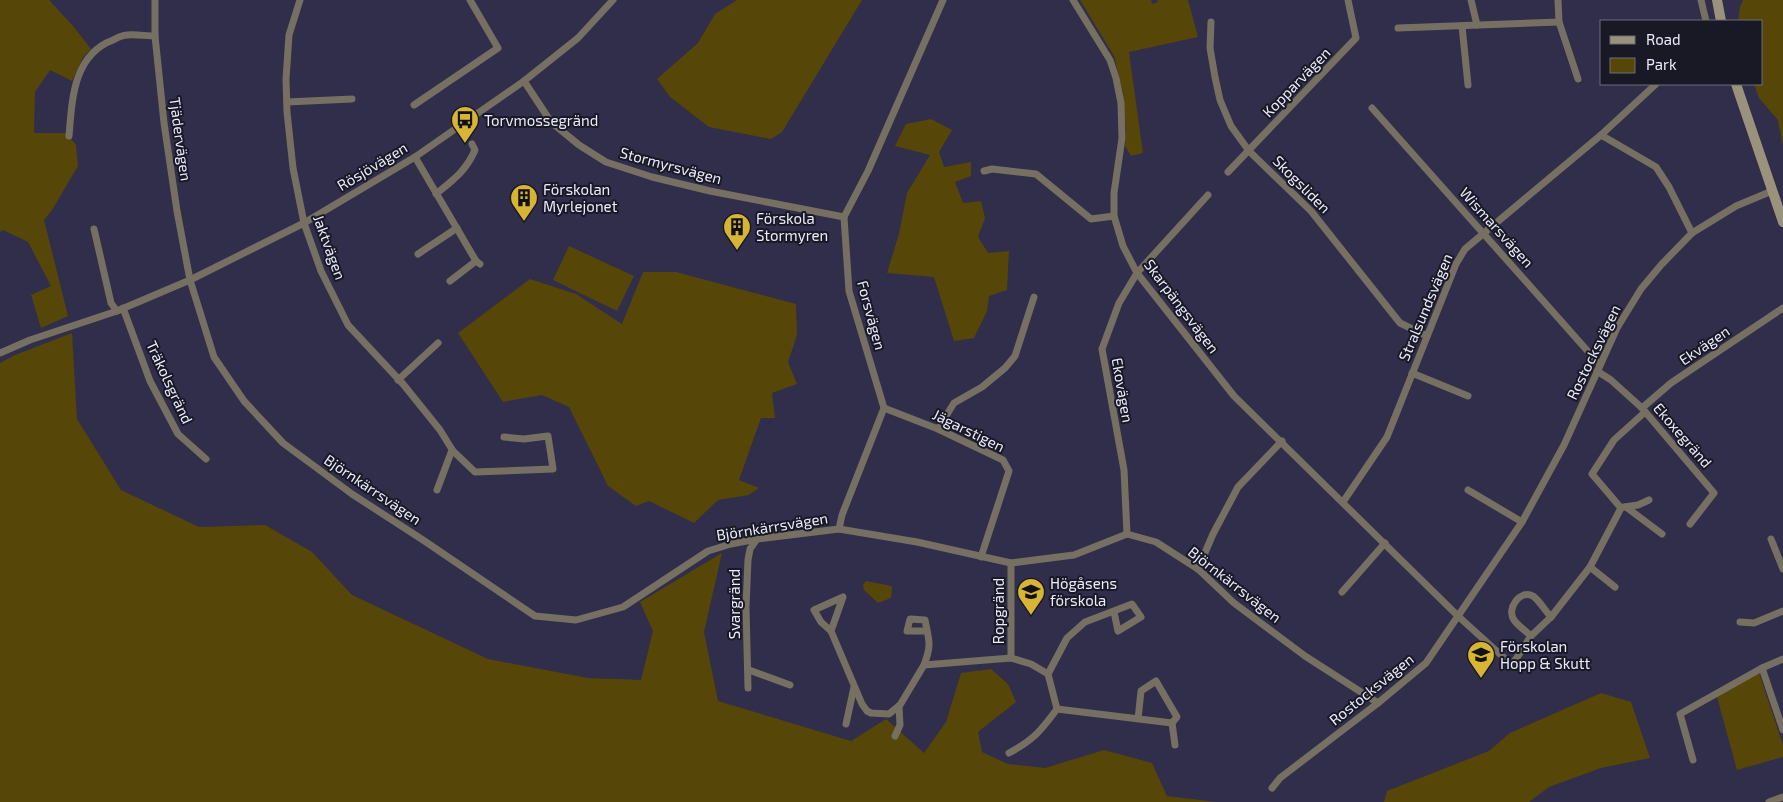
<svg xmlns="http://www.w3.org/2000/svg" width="1783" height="802" font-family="'Exo 2',sans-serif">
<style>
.green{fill:#564608}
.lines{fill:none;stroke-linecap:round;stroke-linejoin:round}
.street{stroke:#757062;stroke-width:7}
.secondary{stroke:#9a937c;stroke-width:10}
.labels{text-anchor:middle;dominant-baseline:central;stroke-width:4;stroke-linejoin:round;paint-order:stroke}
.street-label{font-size:15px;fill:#ebebfd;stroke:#191825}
.poi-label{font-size:15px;fill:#ebebfd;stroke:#191825;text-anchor:start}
</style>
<rect width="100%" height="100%" fill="#302e4a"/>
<g class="green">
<polygon points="0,0 49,0 73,26 91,49 83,57 72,81 50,70 35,92 34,133 66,133 76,145 78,166 52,210 44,220 68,316 41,328 31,295 51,286 28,242 3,230 0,232"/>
<polygon points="737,0 862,0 782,132 771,139 709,127 670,97 657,79 698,43 715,14"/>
<polygon points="1080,0 1151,0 1152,4 1158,2 1157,0 1188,0 1198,37 1129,52 1143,153 1131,156 1125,146 1126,130 1123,93 1114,56"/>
<polygon points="1743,0 1783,0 1783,146 1778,120 1759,98 1754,84 1762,84 1762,21 1738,21 1740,7"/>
<polygon points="931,119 952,130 939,152 944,167 971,162 971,176 955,182 963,203 981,201 985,218 978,237 988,253 1009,251 1007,290 989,296 987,311 974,338 954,341 934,277 887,273 899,234 907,193 930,155 895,146 906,124"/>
<polygon points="569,246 634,276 617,311 553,280"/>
<polygon points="643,272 676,272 796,304 797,335 788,362 797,384 772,393 775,418 761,418 739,480 759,488 749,495 718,500 694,523 649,501 636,506 608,486 569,407 542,395 503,402 458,333 530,279 576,294 622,324"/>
<polygon points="72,333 77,419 121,490 199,527 265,525 312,552 352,595 488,659 588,678 641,680 653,631 640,602 722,553 704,632 718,701 851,741 886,719 924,753 946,722 961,673 991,669 1008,684 1016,702 978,732 982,752 1008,764 1045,768 1104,750 1152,763 1167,796 1216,802 0,802 0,363 15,355"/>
<polygon points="866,581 892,586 891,598 878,603 864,590 863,585"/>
<polygon points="1758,670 1783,745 1783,757 1737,770 1717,697"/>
<polygon points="1601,693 1631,702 1650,758 1601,768 1549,787 1529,802 1384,802 1387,791 1489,751 1510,733"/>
</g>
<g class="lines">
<g class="street">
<polyline points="155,0 155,36 164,123 177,211 190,280 214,357 244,401 283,443 352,494 423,540 535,616 576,620 623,607 708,551 731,544 757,539 839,529 917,542 1011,563 1074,555 1127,534 1156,542 1198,569 1234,603 1305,656 1378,703"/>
<polyline points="300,0 289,35 286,79 287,112 293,168 304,223 321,271 348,325 403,384 440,430 453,451 475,472 553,469 548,436 524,439 504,437"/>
<path d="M1073 0 1110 60 1116 78 1121 103 1122 138 1114 193V216L1123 246 1137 273 1234 396 1459 617 1512 665 1531 636 1551 617C1546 612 1539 600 1533 596 1520 589 1506 609 1514 620 1518 626 1526 631 1531 636"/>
<polyline points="1471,0 1477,25"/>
<polyline points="1701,0 1706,21"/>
<polyline points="1211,22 1210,48 1215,77 1220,100 1231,126 1249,151 1311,211 1400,323 1427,336"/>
<polyline points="1559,22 1578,79"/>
<polyline points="1462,26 1468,85"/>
<polyline points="1398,28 1559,22 1558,0"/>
<polyline points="524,81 551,122 579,145 606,162 652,177 710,191 844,217"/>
<polyline points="287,102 352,99"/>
<polyline points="414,105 498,48 470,0"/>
<polyline points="1372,108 1600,365"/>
<polyline points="1601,135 1656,167 1669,187 1692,233"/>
<path d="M69 136C72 100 73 55 113 40 117 38 122 35 127 35 136 34 146 36 155 36"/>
<polyline points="415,157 476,261 480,264"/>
<polyline points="984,171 992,169 1036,174 1091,219 1114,216"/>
<polyline points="1228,172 1356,38 1348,0"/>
<path d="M436 194C453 180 466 171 475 150L472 144"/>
<polyline points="94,229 111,303 117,311"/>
<polyline points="418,254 457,228"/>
<polyline points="450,281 476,261"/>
<polyline points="123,308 150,381 178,434 206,459"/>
<polyline points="0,353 30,340 117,311 190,280 304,223 415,157 524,81 578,38 613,0"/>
<polyline points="1597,371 1611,380 1642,408 1714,493 1690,524"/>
<polyline points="1412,373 1468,396"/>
<polyline points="398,380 438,343"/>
<polyline points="884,408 938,429 1003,460 1009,471 981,557"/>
<polyline points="1642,408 1671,383 1783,308"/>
<polyline points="938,429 954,403 982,387 1005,368 1015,356 1034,297"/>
<polyline points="437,490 452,450"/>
<polyline points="1468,490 1522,522"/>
<polyline points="1343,502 1387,437 1456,264 1465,249 1601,135 1656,84"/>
<polyline points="1624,507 1638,505 1649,500"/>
<polyline points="1626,507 1662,534"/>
<polyline points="839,529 842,515 884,408 849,291 844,217 868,171 943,0"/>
<polyline points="1127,534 1124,470 1102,349 1119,303 1137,273 1208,195"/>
<polyline points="1771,539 1783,569"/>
<polyline points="1011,563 1011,658"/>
<polyline points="1590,567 1615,587"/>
<polyline points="1198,569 1213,534 1238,487 1282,441"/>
<polyline points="1342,592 1385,543"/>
<polyline points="1551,617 1590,567 1621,508 1592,474 1614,440 1645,412"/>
<polyline points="1740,622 1754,623 1783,611"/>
<path d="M831 631 821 622 814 610 843 597 831 631 862 704 867 711 871 713 889 714 900 705 924 665 1011 658 1031 664 1048 674 1057 709C1040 732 1033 740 1009 753"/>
<path d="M924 665C932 644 929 641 925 620L910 619 907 631H927"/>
<polyline points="1762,668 1783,730"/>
<polyline points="749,670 790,685"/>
<polyline points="1048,674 1067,638 1085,622 1132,604 1141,617 1118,631 1114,612"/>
<polyline points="748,688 746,607 748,560 750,549 757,539"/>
<polyline points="1057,709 1172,723 1177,717 1156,681 1141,691 1138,719"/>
<polyline points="1172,723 1175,745"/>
<polyline points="846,724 854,687"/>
<polyline points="895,736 900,725 899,706"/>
<polyline points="1693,760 1680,714 1762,668 1783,659"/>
<polyline points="1272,788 1280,778 1378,703 1426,663 1522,522 1564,445 1617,328 1641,289 1661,265 1692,233 1736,206 1772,191"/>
<polyline points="1769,802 1783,797"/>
</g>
<g class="secondary">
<polyline points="1717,0 1721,21"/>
<polyline points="1736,84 1783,222"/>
</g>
</g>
<defs>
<symbol id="bus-pin" viewBox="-11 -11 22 30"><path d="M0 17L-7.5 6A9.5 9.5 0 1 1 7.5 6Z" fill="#d7b434" stroke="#191825"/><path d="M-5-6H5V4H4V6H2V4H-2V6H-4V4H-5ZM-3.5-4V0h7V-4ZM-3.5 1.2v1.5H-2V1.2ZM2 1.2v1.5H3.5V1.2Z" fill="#111"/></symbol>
<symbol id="building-pin" viewBox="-11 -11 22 30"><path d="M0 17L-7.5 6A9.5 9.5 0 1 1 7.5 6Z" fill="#d7b434" stroke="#191825"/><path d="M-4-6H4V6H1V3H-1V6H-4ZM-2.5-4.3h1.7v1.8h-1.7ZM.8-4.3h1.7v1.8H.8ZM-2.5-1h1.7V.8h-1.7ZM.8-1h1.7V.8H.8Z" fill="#111"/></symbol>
<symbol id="school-pin" viewBox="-11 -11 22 30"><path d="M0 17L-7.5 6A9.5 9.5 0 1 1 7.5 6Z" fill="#d7b434" stroke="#191825"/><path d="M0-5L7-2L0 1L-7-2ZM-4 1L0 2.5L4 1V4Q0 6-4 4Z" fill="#111"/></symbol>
</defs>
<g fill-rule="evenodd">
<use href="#bus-pin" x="449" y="104" width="32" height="43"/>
<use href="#building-pin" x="508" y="182" width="32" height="43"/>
<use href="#building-pin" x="721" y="211" width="32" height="43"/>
<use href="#school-pin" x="1015" y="576" width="32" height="43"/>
<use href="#school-pin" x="1465" y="639" width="32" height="43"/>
</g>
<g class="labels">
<g class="street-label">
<text transform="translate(1296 82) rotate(-46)">Kopparvägen</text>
<text transform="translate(181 139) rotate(82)">Tjädervägen</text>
<text transform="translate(671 165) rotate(15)">Stormyrsvägen</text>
<text transform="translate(372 166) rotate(-31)">Rösjövägen</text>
<text transform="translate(1302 184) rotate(45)">Skogsliden</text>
<text transform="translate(1497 227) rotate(48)">Wismarsvägen</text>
<text transform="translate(330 247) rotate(70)">Jaktvägen</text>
<text transform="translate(1182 306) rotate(53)">Skarpängsvägen</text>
<text transform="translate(1425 307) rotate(-67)">Stralsundsvägen</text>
<text transform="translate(872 315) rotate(75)">Forsvägen</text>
<text transform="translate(1704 345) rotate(-34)">Ekvägen</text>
<text transform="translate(1593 352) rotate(-64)">Rostocksvägen</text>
<text transform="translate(170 382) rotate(65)">Träkolsgränd</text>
<text transform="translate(1123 390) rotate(80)">Ekovägen</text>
<text transform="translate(969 430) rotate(26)">Jägarstigen</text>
<text transform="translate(1683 435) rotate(49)">Ekoxegränd</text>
<text transform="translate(373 489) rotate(34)">Björnkärrsvägen</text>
<text transform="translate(772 526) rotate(-9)">Björnkärrsvägen</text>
<text transform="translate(1235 584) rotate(38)">Björnkärrsvägen</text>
<text transform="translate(734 604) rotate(-90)">Svargränd</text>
<text transform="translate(998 611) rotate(-90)">Ropgränd</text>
<text transform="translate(1371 689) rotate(-39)">Rostocksvägen</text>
</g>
<g class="poi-label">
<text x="484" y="120">Torvmossegränd</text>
<text x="543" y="189">Förskolan<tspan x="543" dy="17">Myrlejonet</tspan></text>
<text x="756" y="218">Förskola<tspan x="756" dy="17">Stormyren</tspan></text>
<text x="1050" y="583">Högåsens<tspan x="1050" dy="17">förskola</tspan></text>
<text x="1500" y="646">Förskolan<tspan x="1500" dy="17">Hopp &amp; Skutt</tspan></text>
</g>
</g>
<rect x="1600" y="20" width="162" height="65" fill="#191825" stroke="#6d6c7b"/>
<rect x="1610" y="36" width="25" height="8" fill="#9a937c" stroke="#6d6c7b"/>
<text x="1646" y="45" font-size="15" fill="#ebebfd">Road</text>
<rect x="1610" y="58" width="25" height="15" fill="#564608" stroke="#6d6c7b"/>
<text x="1646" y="70" font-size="15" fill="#ebebfd">Park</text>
</svg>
